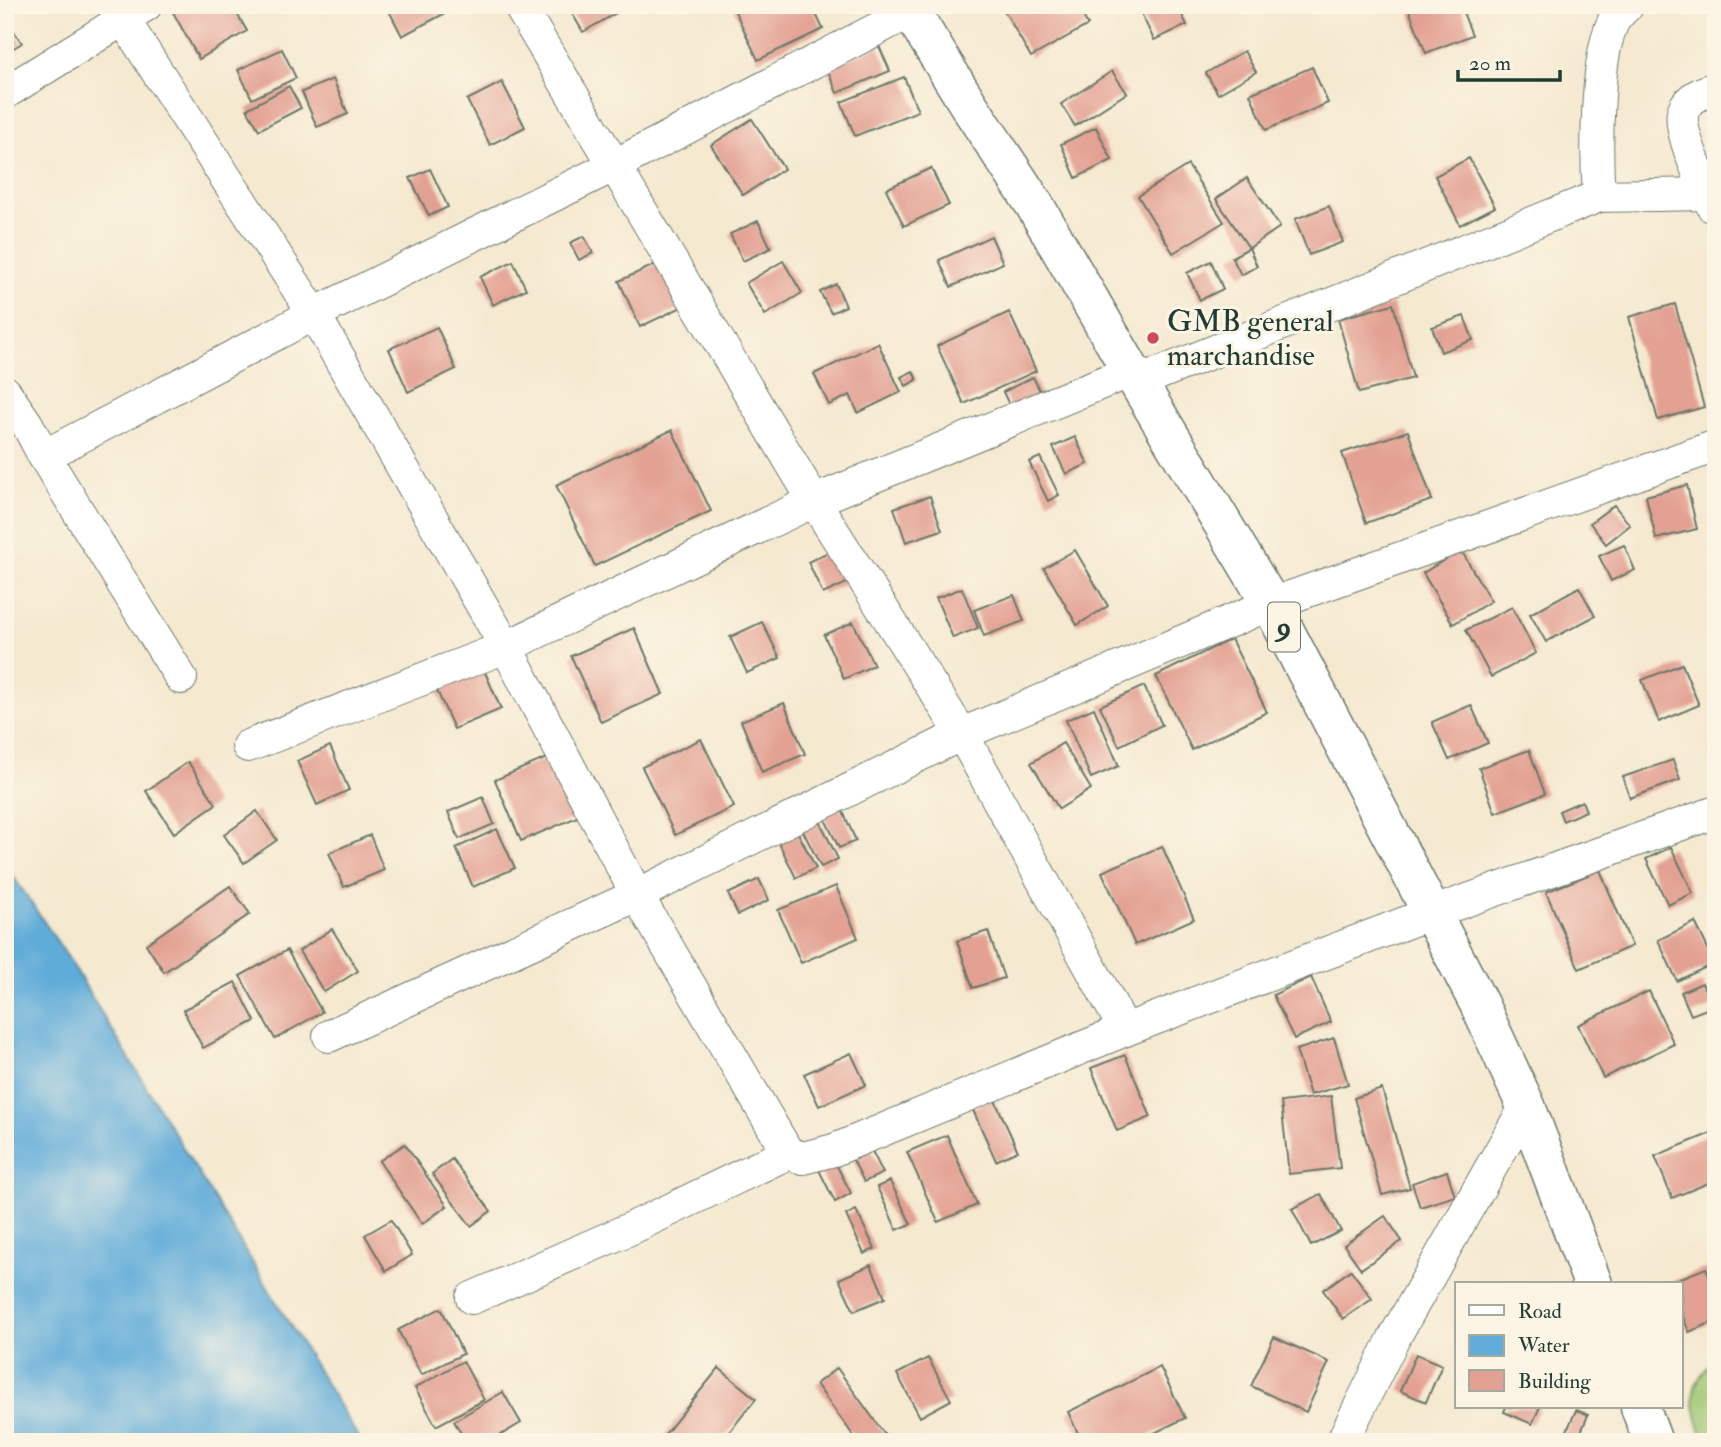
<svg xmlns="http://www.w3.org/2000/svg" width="1721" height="1447" font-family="'IM FELL Double Pica',serif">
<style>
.green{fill:#9ec671;stroke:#5e8252;stroke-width:2}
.water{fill:#61acd9;stroke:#407486;stroke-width:2}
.building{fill:#e3a193}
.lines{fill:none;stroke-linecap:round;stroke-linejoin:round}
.minor-casing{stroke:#6a796b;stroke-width:34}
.trunk-casing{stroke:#6a796b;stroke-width:41}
.minor{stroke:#fff;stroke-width:32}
.trunk{stroke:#fff;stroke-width:38}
.poi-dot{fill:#d1495b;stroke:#fcf5e5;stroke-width:2.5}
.labels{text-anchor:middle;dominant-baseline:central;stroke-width:6;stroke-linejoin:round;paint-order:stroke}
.shield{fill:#fcf5e5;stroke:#617469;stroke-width:2}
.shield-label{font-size:28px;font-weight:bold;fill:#1f3d34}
.poi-label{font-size:30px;fill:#1f3d34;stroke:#fcf5e5;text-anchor:start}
</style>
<rect width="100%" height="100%" fill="#fcf5e5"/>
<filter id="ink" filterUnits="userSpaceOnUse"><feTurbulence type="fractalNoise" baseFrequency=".0143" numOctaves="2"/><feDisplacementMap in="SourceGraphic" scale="14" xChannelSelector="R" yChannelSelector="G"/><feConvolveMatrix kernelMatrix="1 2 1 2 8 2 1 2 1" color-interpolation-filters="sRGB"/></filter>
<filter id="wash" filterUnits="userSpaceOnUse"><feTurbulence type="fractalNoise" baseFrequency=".00686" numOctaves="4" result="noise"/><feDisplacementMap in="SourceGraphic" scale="28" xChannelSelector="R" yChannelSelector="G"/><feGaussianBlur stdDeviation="1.57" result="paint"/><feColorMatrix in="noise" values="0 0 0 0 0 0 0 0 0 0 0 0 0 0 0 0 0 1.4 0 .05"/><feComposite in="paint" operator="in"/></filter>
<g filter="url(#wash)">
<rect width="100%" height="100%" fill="#f5e9d0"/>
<path class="green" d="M1716 1359V1442H1704C1693 1404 1683 1388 1716 1359Z"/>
<polygon class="water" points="5,864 67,956 361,1442 5,1442"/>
<g id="blocks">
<g class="building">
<polygon points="169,5 232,5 247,31 199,59"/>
<polygon points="386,5 456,5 457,7 402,36"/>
<polygon points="567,5 630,5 583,32"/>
<polygon points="732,5 812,5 823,29 758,60"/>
<polygon points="1001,5 1077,5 1088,25 1031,57"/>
<polygon points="1137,5 1177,5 1187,25 1154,40"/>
<polygon points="1407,5 1460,5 1472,35 1426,53"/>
<polygon points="5,18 22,43 5,53"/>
<polygon points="879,46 890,71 837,93 827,68"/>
<polygon points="282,49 296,78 252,99 238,70"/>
<polygon points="1244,51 1256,72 1218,94 1206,73"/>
<polygon points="1312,67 1328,103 1266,130 1250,94"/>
<polygon points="1112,71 1127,93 1075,126 1061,104"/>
<polygon points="904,77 918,111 855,136 841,102"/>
<polygon points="333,79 348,114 317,127 302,92"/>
<polygon points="502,82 525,127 490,145 467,100"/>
<polygon points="289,86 301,108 259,130 247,109"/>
<polygon points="752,119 784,169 743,195 711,145"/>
<polygon points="1096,127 1112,160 1076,178 1061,144"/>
<polygon points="1469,158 1495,207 1460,225 1435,176"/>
<polygon points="1188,165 1224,222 1173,253 1138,196"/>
<polygon points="931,168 949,205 904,226 886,189"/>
<polygon points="430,169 448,207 429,216 410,178"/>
<polygon points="1247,178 1280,227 1249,248 1216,199"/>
<polygon points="1329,206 1343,242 1309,255 1295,219"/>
<polygon points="758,221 771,248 743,261 730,234"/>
<polygon points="584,236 593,253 579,260 570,243"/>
<polygon points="991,236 1003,263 951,287 939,260"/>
<polygon points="1249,248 1257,266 1241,275 1232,257"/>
<polygon points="667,259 688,304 640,327 619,281"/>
<polygon points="513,261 526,289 493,305 480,277"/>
<polygon points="783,261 802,293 765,315 746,283"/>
<polygon points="1211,261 1223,289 1200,300 1187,273"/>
<polygon points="836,284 846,306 831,313 820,292"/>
<polygon points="1393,304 1413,378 1359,393 1338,319"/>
<polygon points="1675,304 1704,407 1658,420 1629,317"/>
<polygon points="1009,312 1036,371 964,404 937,346"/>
<polygon points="1464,316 1473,340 1441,352 1432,327"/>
<polygon points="437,327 456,369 408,392 389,349"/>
<polygon points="878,343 901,392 858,413 850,395 829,405 814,374"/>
<polygon points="913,371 917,380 906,386 901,377"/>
<polygon points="1033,377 1045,401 1014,415 1003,392"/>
<polygon points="672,430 711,511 595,566 556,485"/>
<polygon points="1408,431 1432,500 1366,523 1342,453"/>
<polygon points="1075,437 1088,464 1066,474 1053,447"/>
<polygon points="1040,457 1059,495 1048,501 1029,462"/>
<polygon points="1687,485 1697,529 1656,539 1646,496"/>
<polygon points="930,496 942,530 906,542 894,508"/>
<polygon points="1614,505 1630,525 1606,544 1590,523"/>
<polygon points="1624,545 1635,570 1611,581 1599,556"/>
<polygon points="834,549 849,582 823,594 808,562"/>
<polygon points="1075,550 1108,606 1077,625 1044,568"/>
<polygon points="1461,550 1491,601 1453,624 1423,573"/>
<polygon points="1579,587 1595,616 1546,642 1530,614"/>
<polygon points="962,588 978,628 953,638 936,598"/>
<polygon points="1014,595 1024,621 984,636 974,610"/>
<polygon points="1512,607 1536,653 1491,677 1466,630"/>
<polygon points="762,622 780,658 747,673 730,637"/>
<polygon points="853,622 874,665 844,679 824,635"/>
<polygon points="634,628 663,694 601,722 571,656"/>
<polygon points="1231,639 1267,712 1192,750 1156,676"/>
<polygon points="481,663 501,709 454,729 434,684"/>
<polygon points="1682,664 1699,705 1659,722 1642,680"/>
<polygon points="1144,686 1162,725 1119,746 1100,706"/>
<polygon points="784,703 805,754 762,772 741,721"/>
<polygon points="1471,705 1488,743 1449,760 1432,722"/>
<polygon points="1094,708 1119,766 1091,778 1066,720"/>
<polygon points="701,739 734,807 675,835 642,767"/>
<polygon points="1063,743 1091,789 1059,809 1031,763"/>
<polygon points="330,746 349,790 317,805 297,761"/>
<polygon points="1529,750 1545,794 1495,813 1479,768"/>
<polygon points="556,754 582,815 521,841 495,780"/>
<polygon points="1673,760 1680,780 1630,798 1623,777"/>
<polygon points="188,762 216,804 174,833 146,791"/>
<polygon points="483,797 494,824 459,839 448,812"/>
<polygon points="1582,801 1586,811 1563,821 1559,811"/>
<polygon points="840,805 856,841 839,848 822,813"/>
<polygon points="257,811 277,840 244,863 224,835"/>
<polygon points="815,811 838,859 821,867 797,819"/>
<polygon points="794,825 816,868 796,878 775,835"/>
<polygon points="497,829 515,868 473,887 456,848"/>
<polygon points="370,835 384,870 344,887 329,853"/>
<polygon points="1162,846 1194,919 1135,945 1102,872"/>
<polygon points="1671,847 1693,893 1668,905 1646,859"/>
<polygon points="1600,870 1632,946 1579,969 1546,892"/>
<polygon points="759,879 769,900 738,915 728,894"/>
<polygon points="230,886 250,914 164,972 146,944"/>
<polygon points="836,886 858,938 801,963 778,910"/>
<polygon points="1695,922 1715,963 1677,981 1658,940"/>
<polygon points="332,929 358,971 324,992 299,951"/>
<polygon points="988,931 1004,978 973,988 957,941"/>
<polygon points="287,950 322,1012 275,1039 240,976"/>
<polygon points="1311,977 1331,1022 1294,1039 1273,995"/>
<polygon points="235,982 255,1021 203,1048 183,1010"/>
<polygon points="1702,983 1712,1007 1691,1015 1681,992"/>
<polygon points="1649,991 1674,1044 1603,1078 1578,1025"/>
<polygon points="1334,1038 1348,1084 1310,1095 1296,1050"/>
<polygon points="851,1053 866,1085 819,1106 804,1074"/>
<polygon points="1125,1055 1151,1117 1117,1131 1091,1068"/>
<polygon points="1382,1089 1410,1188 1382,1195 1354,1098"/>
<polygon points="1331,1096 1340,1168 1289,1174 1281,1102"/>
<polygon points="994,1098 1018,1151 996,1161 972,1108"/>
<polygon points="1716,1131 1716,1180 1672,1198 1655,1156"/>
<polygon points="947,1135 977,1205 938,1222 907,1152"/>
<polygon points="405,1144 447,1206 422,1224 379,1161"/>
<polygon points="872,1151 883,1173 864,1182 853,1160"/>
<polygon points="452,1159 491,1211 471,1226 432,1174"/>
<polygon points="835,1162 851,1193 835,1202 819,1170"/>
<polygon points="1447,1171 1455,1196 1420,1207 1412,1183"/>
<polygon points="890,1181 911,1224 897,1230 877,1187"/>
<polygon points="1321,1194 1341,1231 1311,1246 1292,1209"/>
<polygon points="856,1210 875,1249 864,1254 846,1215"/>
<polygon points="1385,1216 1402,1241 1361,1269 1344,1245"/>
<polygon points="391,1220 412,1255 386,1271 365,1235"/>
<polygon points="871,1265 885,1298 854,1311 839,1279"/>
<polygon points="1706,1268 1716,1291 1716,1321 1689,1332 1681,1311 1681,1284 1666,1284"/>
<polygon points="1351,1270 1372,1299 1343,1319 1323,1290"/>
<polygon points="441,1308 463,1354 421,1375 398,1330"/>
<polygon points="1274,1337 1329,1362 1306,1412 1251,1386"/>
<polygon points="1416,1354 1442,1365 1426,1402 1400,1391"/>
<polygon points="928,1358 951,1400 920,1417 897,1374"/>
<polygon points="463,1361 484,1400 436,1426 415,1388"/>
<polygon points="1160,1367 1185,1418 1136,1442 1082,1442 1068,1412"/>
<polygon points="719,1368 756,1399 721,1442 664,1442 661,1439"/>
<polygon points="837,1368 890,1442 858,1442 816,1384"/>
<polygon points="503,1392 521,1423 489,1442 466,1442 454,1421"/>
<polygon points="1506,1407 1540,1407 1532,1424 1504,1412"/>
<polygon points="1576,1410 1588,1415 1577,1442 1562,1442"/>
</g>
</g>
</g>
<g filter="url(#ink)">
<use href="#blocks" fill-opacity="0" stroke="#6a796b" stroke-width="2"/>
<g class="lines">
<defs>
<g id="minor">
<polyline points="114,5 314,314 506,647 637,895 788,1153 803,1158 834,1150 1125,1030 1431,913 1716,812"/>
<polyline points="519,5 814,501 962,734 1125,1030"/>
<polyline points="5,93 146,5"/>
<path d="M1707 194C1700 176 1676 125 1684 109 1689 97 1704 92 1716 88"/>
<path d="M1599 196C1596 156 1595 49 1616 17 1619 13 1624 9 1628 5"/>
<polyline points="1138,382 1599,196 1707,194 1713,207 1716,206"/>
<polyline points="5,392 27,424 44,456 181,678"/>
<polyline points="44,456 314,314 615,165 923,5"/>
<polyline points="248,746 506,647 814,501 1131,371"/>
<polyline points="329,1036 637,895 962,734 1271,604 1716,446"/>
<polyline points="472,1298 634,1227 788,1153"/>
<polyline points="1342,1442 1394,1338 1526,1106"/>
</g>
<g id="trunk">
<polyline points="907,5 970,107 1034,204 1131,371 1271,604 1479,1004 1526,1106 1593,1284"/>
<polyline points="1640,1407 1653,1442"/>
</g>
</defs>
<use href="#minor" class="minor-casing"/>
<use href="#trunk" class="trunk-casing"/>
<use href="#minor" class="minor"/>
<use href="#trunk" class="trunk"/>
</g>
</g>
<circle class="poi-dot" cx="1153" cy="338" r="7"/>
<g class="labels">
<rect class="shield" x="1268" y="602.5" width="32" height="49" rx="5"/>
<g class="shield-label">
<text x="1284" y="627">9</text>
</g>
<g class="poi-label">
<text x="1167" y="321">GMB general<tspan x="1167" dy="34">marchandise</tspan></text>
</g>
</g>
<rect width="1721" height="1447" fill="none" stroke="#fcf5e5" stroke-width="28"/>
<rect x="1455" y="1282" width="228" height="126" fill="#fcf5e5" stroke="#a4ab9e" stroke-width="2"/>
<rect x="1469" y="1305" width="35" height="10" fill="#ffffff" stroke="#a4ab9e" stroke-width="2"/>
<text x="1518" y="1318" font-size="21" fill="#1f3d34">Road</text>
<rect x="1469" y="1335" width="35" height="21" fill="#61acd9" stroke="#a4ab9e" stroke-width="2"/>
<text x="1518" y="1352" font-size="21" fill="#1f3d34">Water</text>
<rect x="1469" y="1370" width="35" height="21" fill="#e3a193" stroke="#a4ab9e" stroke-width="2"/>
<text x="1518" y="1388" font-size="21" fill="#1f3d34">Building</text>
<path d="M1458 70v10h102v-10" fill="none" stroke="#1f3d34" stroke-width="3.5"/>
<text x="1469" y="70" font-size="21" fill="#1f3d34" stroke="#fcf5e5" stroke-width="5" paint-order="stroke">20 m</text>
</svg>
